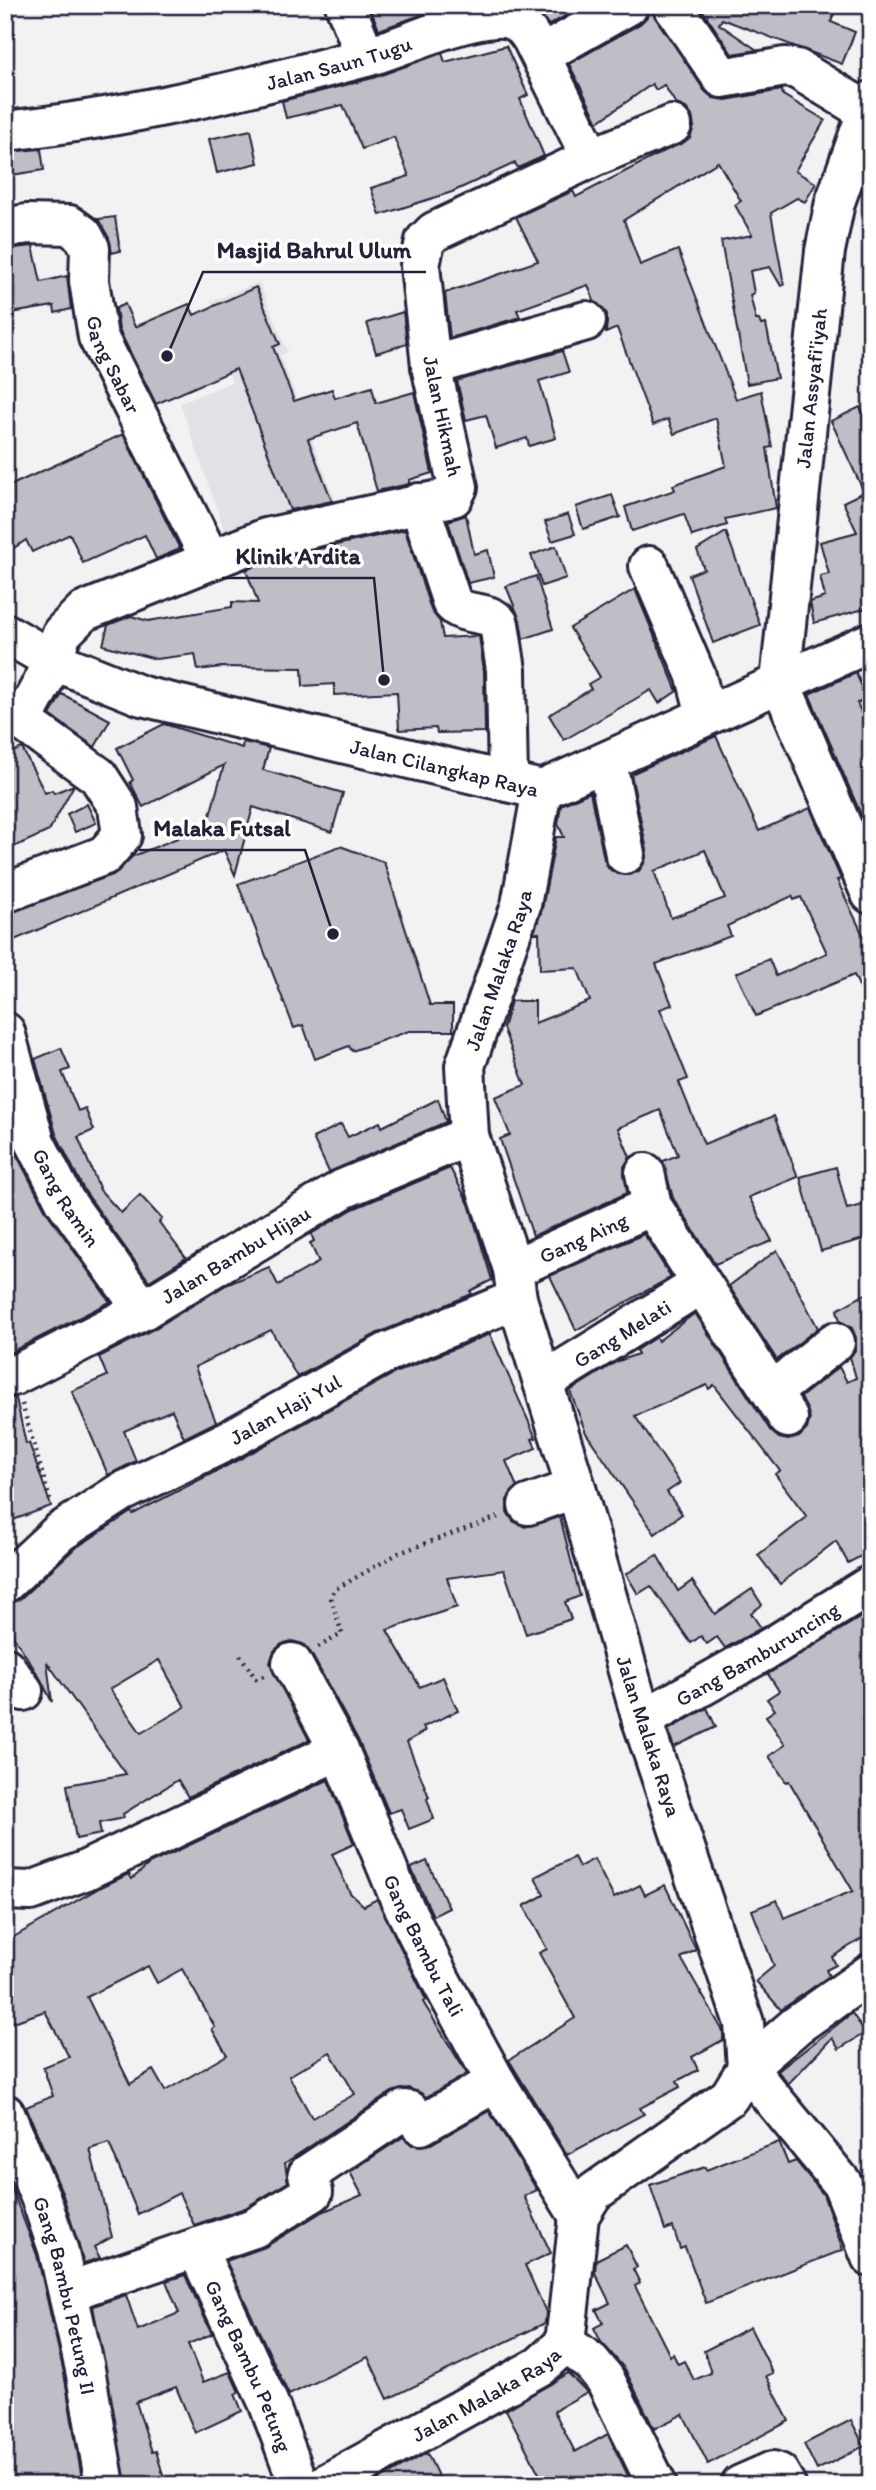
<svg xmlns="http://www.w3.org/2000/svg" width="876" height="2490" font-family="Itim,sans-serif">
<style>
.built{fill:#e2e2e6}
.building{fill:#bebec6;stroke:#22223b;stroke-width:2;fill-rule:evenodd}
.lines{fill:none;stroke-linecap:round;stroke-linejoin:round}
.minor-casing{stroke:#22223b;stroke-width:44}
.path{stroke:#22223b;stroke-width:4.5;stroke-dasharray:2 5;stroke-linecap:butt}
.minor{stroke:#fff;stroke-width:38}
.labels{text-anchor:middle;dominant-baseline:central;stroke-width:7;stroke-linejoin:round;paint-order:stroke}
.street-label{font-size:21px;fill:#22223b;stroke:#fff}
.leader{fill:none;stroke:#22223b;stroke-width:2.5}
.callout-dot{fill:#22223b;stroke:#fff;stroke-width:2.5}
.callout-label{font-size:23px;text-anchor:middle;font-weight:bold;fill:#22223b;stroke:#fff;stroke-width:7;stroke-linejoin:round;paint-order:stroke}
</style>
<rect width="100%" height="100%" fill="#f2f2f3"/>
<filter id="ink" filterUnits="userSpaceOnUse"><feTurbulence type="fractalNoise" baseFrequency=".0143" numOctaves="2"/><feDisplacementMap in="SourceGraphic" scale="14" xChannelSelector="R" yChannelSelector="G"/><feConvolveMatrix kernelMatrix="1 2 1 2 8 2 1 2 1" color-interpolation-filters="sRGB"/></filter>
<g filter="url(#ink)">
<polygon class="built" points="259,282 288,352 280,355 338,508 225,532 180,403 232,382 220,351 232,346 211,301"/>
<g class="building">
<polygon points="378,5 424,5 426,13 379,30 370,8"/>
<polygon points="531,5 584,5 549,25"/>
<polygon points="699,5 837,5 831,22 855,32 842,64 722,19 719,24 757,50 732,54"/>
<polygon points="650,7 704,90 713,98 726,100 782,90 783,95 825,120 795,171 816,183 805,202 797,198 771,213 784,285 781,286 770,267 750,271 754,293 750,295 756,320 759,320 761,325 766,324 777,378 747,384 721,241 752,235 735,205 741,201 718,162 624,220 640,265 678,250 736,399 761,391 772,447 767,448 776,508 725,519 727,525 692,536 684,514 632,531 625,507 675,490 673,485 726,466 716,418 674,434 668,419 653,425 617,328 606,333 607,314 594,301 588,285 517,310 520,317 450,338 445,293 538,261 516,217 573,191 576,197 690,138 694,127 692,116 686,108 676,104 664,85 656,90 652,84 598,122 569,64 640,24 647,17"/>
<polygon points="506,46 528,95 520,99 544,156 518,168 515,163 452,192 380,215 371,188 409,176 394,137 362,149 343,105 286,118 282,101 373,78 442,53 445,62"/>
<polygon points="251,130 258,163 217,173 209,139"/>
<polygon points="41,149 44,170 5,176 5,152"/>
<polygon points="115,217 120,251 112,253 109,238 98,219"/>
<polygon points="33,246 41,282 67,276 71,309 55,313 54,306 5,314 5,249"/>
<polygon points="256,287 280,344 273,347 294,401 332,389 335,398 372,387 376,403 414,392 432,473 409,480 409,484 377,491 357,423 308,439 332,501 290,510 236,369 156,404 119,330 116,308 125,304 135,327 189,304 194,315"/>
<polygon points="403,312 407,344 376,353 367,323"/>
<polygon points="562,351 569,372 539,381 556,438 529,446 527,438 496,448 486,415 466,420 457,381"/>
<polygon points="860,407 871,430 871,607 814,623 810,602 825,597 820,576 829,574 820,542 857,532 843,502 864,492 831,421"/>
<polygon points="123,434 180,549 156,559 145,535 83,563 70,534 32,552 26,540 5,554 5,488"/>
<polygon points="612,495 620,517 583,529 576,507"/>
<polygon points="568,514 575,534 552,541 545,522"/>
<polygon points="466,515 474,554 488,550 494,577 468,583 448,521"/>
<polygon points="405,530 431,610 440,622 443,638 479,636 484,672 485,732 437,733 436,728 399,730 397,692 334,695 334,684 303,686 302,668 222,667 198,670 195,654 156,659 103,645 108,625 131,616 148,621 232,607 232,602 258,603 246,570 272,559"/>
<polygon points="726,532 760,625 713,643 689,575 704,569 697,550"/>
<polygon points="556,546 566,578 542,586 531,555"/>
<polygon points="536,576 553,629 523,639 520,620 506,586"/>
<polygon points="635,589 677,691 659,703 651,690 564,740 549,715 591,689 588,684 600,677 570,628"/>
<polygon points="856,673 867,699 857,703 871,734 871,838 809,694"/>
<polygon points="62,694 110,720 95,747 50,715"/>
<polygon points="164,724 242,748 243,742 269,748 263,770 343,793 332,832 253,807 235,875 224,850 5,944 5,914 113,875 133,856 207,826 224,765 143,807 130,782 133,780 117,748"/>
<path d="M716 736 759 831 810 808 841 879 837 880 871 952V1012L854 975 756 1016 736 973 769 959 776 976 827 953 801 897 794 900 792 896 727 926 731 936 656 964 672 1005 660 1009 688 1079 679 1082 704 1144 774 1116 798 1177 749 1197 772 1241 715 1264 673 1198 663 1161 678 1155 660 1110 618 1128 630 1157 624 1167 627 1193 533 1236 500 1139 510 1135 495 1097 525 1085 503 1028 511 1001H535V1023L590 1001 577 968 540 970 539 933H534L542 909 556 837H564L558 824 561 805 590 792 604 859 608 868 617 874 630 875 639 871 645 862 647 850 631 774ZM705 850 725 898 671 918 654 871Z"/>
<polygon points="22,748 45,793 52,790 54,793 74,785 49,831 5,851 5,755"/>
<polygon points="87,804 96,823 75,832 67,814"/>
<polygon points="340,846 384,862 430,1005 453,1005 453,1031 409,1031 352,1051 349,1046 315,1059 303,1025 294,1028 238,884"/>
<polygon points="61,1048 70,1069 62,1072 78,1111 85,1108 94,1130 78,1137 100,1190 121,1213 140,1195 162,1219 159,1222 186,1258 149,1281 84,1190 56,1134 35,1059"/>
<polygon points="438,1099 446,1122 329,1172 313,1138 341,1124 348,1137 380,1122 382,1127"/>
<polygon points="5,1116 15,1152 46,1211 110,1302 5,1355"/>
<polygon points="836,1167 847,1209 871,1203 871,1237 821,1251 800,1177"/>
<polygon points="450,1168 469,1204 492,1280 470,1291 472,1294 378,1333 297,1377 271,1330 195,1367 216,1422 184,1438 172,1410 124,1431 136,1461 108,1475 72,1391 107,1376 99,1357 154,1329 226,1285 269,1267 278,1285 319,1262 310,1243 314,1241 311,1234 353,1209"/>
<polygon points="644,1234 671,1277 576,1330 550,1276"/>
<polygon points="777,1250 818,1328 777,1360 729,1286"/>
<polygon points="871,1291 871,1551 848,1563 836,1541 780,1584 758,1555 807,1517 775,1474 780,1471 714,1385 709,1389 707,1385 635,1416 680,1483 667,1492 682,1514 655,1534 586,1433 570,1391 616,1362 638,1354 636,1350 656,1337 658,1341 695,1313 770,1430 779,1438 788,1440 799,1437 807,1429 810,1418 801,1397 839,1367 847,1382 856,1378 850,1357 856,1349 856,1338 852,1328 840,1321 837,1310"/>
<path d="M490 1334 536 1438 532 1439 536 1448 506 1461 517 1487 507 1500V1512L513 1521 525 1527 560 1517 580 1596 565 1602 571 1619 526 1634 504 1570 447 1578 457 1607 387 1630 420 1687 443 1677 458 1711 423 1727 425 1731 407 1742 429 1797 427 1799 434 1819 409 1829 401 1809 389 1813 358 1740 311 1653 303 1644 292 1641 282 1644 274 1651 270 1663 309 1740 188 1797 178 1780 123 1814 124 1818 99 1823 101 1834 76 1839 67 1785 126 1774 47 1662 52 1702 40 1678 5 1623V1604L20 1599 74 1549 131 1512 133 1514 240 1459 397 1372ZM159 1660 185 1707 141 1733 110 1689Z"/>
<polygon points="5,1398 16,1398 26,1444 29,1443 51,1506 5,1523"/>
<polygon points="657,1555 678,1591 692,1581 715,1614 752,1589 762,1605 751,1613 761,1628 725,1648 717,1637 707,1644 701,1636 691,1643 651,1586 638,1594 626,1574"/>
<polygon points="871,1611 871,1933 832,1957 836,1965 826,1970 829,1976 781,2010 756,1981 774,1966 752,1910 777,1900 784,1918 853,1891 789,1781 786,1782 769,1756 785,1745 766,1716 775,1710 767,1699 779,1691 768,1674"/>
<polygon points="707,1708 716,1727 674,1747 668,1730"/>
<path d="M328 1780 354 1844 332 1854 350 1893 364 1906 377 1899 426 2000 423 2002 467 2074 426 2097 408 2088 392 2092 285 2163 288 2182 245 2208 194 2225 179 2193 138 2214 109 2143 90 2149 112 2237 94 2247 100 2258 84 2263 62 2192 26 2107 53 2096 43 2067 69 2057 45 2011 5 2025V1942L99 1888 129 1874 132 1879 149 1864ZM148 1966 157 1983 182 1969 215 2027 212 2029 227 2055 165 2091 153 2070 130 2084 87 1997ZM330 2052 355 2094 312 2118 289 2076Z"/>
<polygon points="574,1857 579,1867 594,1859 614,1898 640,1885 645,1895 665,1885 696,1950 681,1958 723,2031 723,2040 692,2057 698,2070 677,2081 680,2087 640,2108 644,2114 567,2155 509,2060 575,2018 539,1953 547,1949 524,1906 544,1895 535,1877"/>
<polygon points="427,1861 449,1908 433,1916 411,1868"/>
<polygon points="852,2013 865,2033 839,2049 832,2038 788,2084 778,2071"/>
<polygon points="489,2111 537,2190 524,2196 551,2253 525,2265 546,2312 545,2323 388,2399 368,2357 289,2395 226,2261 265,2247 320,2213 362,2195 350,2172 403,2137 412,2145 431,2144"/>
<polygon points="779,2142 788,2164 796,2161 823,2194 843,2250 706,2303 685,2247 680,2249 673,2227 665,2230 650,2185 705,2167 706,2170"/>
<polygon points="5,2171 37,2255 64,2373 83,2485 50,2485 49,2480 5,2485"/>
<polygon points="626,2245 637,2267 633,2269 640,2283 635,2286 670,2356 673,2354 678,2364 684,2361 694,2380 711,2373 704,2351 750,2327 773,2373 766,2376 789,2421 708,2464 683,2414 654,2429 625,2369 601,2342 594,2328 603,2323 596,2310 610,2303 595,2273 596,2260"/>
<polygon points="185,2275 212,2334 188,2344 203,2382 230,2372 239,2392 235,2394 242,2411 195,2433 176,2387 136,2402 152,2452 156,2451 166,2485 126,2485 93,2306 126,2295 138,2330 179,2313 166,2281"/>
<polygon points="568,2373 587,2392 554,2411 575,2452 608,2434 632,2484 545,2485 506,2410"/>
<polygon points="851,2420 864,2446 817,2470 804,2444"/>
<polygon points="427,2453 439,2478 426,2485 370,2485"/>
</g>
<g class="lines">
<defs>
<g id="minor">
<polyline points="345,5 366,57"/>
<polyline points="672,5 722,78 785,67 797,69 866,111"/>
<polyline points="541,55 629,5"/>
<polyline points="871,101 835,202 825,251 780,682 871,894"/>
<path id="s1" d="M5 131C128 118 247 89 366 57 408 45 451 22 494 18 513 16 523 24 532 39L591 158"/>
<path id="s2" d="M5 228 27 224 69 225 83 235 90 248 89 281 98 337 210 559"/>
<polyline points="431,366 586,321"/>
<path d="M419 503 452 603C464 617 490 610 499 624L506 670 508 782"/>
<polyline points="649,566 696,676 706,715"/>
<path id="s3" d="M5 633 52 660 142 696 542 790 871 642"/>
<polyline points="607,763 625,854"/>
<polyline points="5,893 105,855 122,835 118,807 98,776 22,721 42,684 62,633 83,612 266,538 453,497 458,487 431,366 420,266 425,241 434,232 591,158 672,125"/>
<path id="s4" d="M5 1032 35 1142 65 1201 143 1310"/>
<polyline points="645,1173 652,1206 788,1418"/>
<path id="s5" d="M513 1269 652 1206"/>
<path id="s6" d="M5 1377 13 1376 143 1310 343 1189 469 1136"/>
<path id="s7" d="M543 1382 701 1284"/>
<polyline points="772,1392 835,1342"/>
<polyline points="528,1505 576,1488"/>
<path id="s8" d="M5 1583 60 1532 120 1493 229 1440 388 1352 517 1299"/>
<path id="s9" d="M292 1663 339 1750 400 1899 441 1981 496 2082 579 2216"/>
<polyline points="5,1667 23,1691"/>
<path id="s10" d="M642 1720 775 1645 871 1585"/>
<polyline points="5,1890 31,1891 84,1871 339,1750"/>
<polyline points="871,1973 797,2025 747,2068 842,2183 871,2257"/>
<path id="s11" d="M5 2114 41 2199 58 2249 85 2369 105 2485"/>
<path id="s12" d="M197 2249 268 2402 299 2485"/>
<polyline points="70,2291 254,2228 313,2192 308,2174 404,2110 410,2111 421,2125 496,2082"/>
<polyline points="565,2343 591,2362 605,2379 657,2485"/>
<path id="s13" d="M324 2485 540 2366 565 2343 579 2216 593 2193 729 2097 747 2068 744 2023 642 1720 576 1488 517 1299 513 1269 469 1136 465 1066 521 905 542 790"/>
<polyline points="741,2485 773,2471 779,2473 786,2485"/>
</g>
</defs>
<use href="#minor" class="minor-casing"/>
<g class="path">
<polyline points="22,1404 50,1500"/>
<polyline points="318,1647 342,1634 331,1598 334,1590 399,1553 498,1517"/>
<polyline points="240,1655 256,1679 264,1676"/>
</g>
<use href="#minor" class="minor"/>
</g>
</g>
<g class="labels">
<g class="street-label">
<text stroke="none"><textPath href="#s1" startOffset="341">Jalan Saun Tugu</textPath></text>
<text stroke="none"><textPath href="#s2" startOffset="217">Gang Sabar</textPath></text>
<text transform="translate(811 388) rotate(-84)">Jalan Assyafi'iyah</text>
<text transform="translate(443 416) rotate(78)">Jalan Hikmah</text>
<text stroke="none"><textPath href="#s3" startOffset="462">Jalan Cilangkap Raya</textPath></text>
<text stroke="none"><textPath href="#s13" startOffset="1782">Jalan Malaka Raya</textPath></text>
<text stroke="none"><textPath href="#s4" startOffset="178">Gang Ramin</textPath></text>
<text stroke="none"><textPath href="#s5" startOffset="77">Gang Aing</textPath></text>
<text stroke="none"><textPath href="#s6" startOffset="262">Jalan Bambu Hijau</textPath></text>
<text stroke="none"><textPath href="#s7" startOffset="93">Gang Melati</textPath></text>
<text stroke="none"><textPath href="#s8" startOffset="332">Jalan Haji Yul</textPath></text>
<text stroke="none"><textPath href="#s10" startOffset="133">Gang Bamburuncing</textPath></text>
<text transform="translate(649 1736) rotate(72)">Jalan Malaka Raya</text>
<text stroke="none"><textPath href="#s9" startOffset="312">Gang Bambu Tali</textPath></text>
<text stroke="none"><textPath href="#s11" startOffset="192">Gang Bambu Petung II</textPath></text>
<text stroke="none"><textPath href="#s12" startOffset="128">Gang Bambu Petung</textPath></text>
<text stroke="none"><textPath href="#s13" startOffset="186">Jalan Malaka Raya</textPath></text>
</g>
</g>
<path class="leader" d="M167 356L203 272H426M384 680L374 578H222M333 934L305 850H139"/>
<g class="callout-dot">
<circle cx="167" cy="356" r="7"/>
<circle cx="384" cy="680" r="7"/>
<circle cx="333" cy="934" r="7"/>
</g>
<g class="callout-label">
<text x="314" y="258">Masjid Bahrul Ulum</text>
<text x="298" y="564">Klinik Ardita</text>
<text x="222" y="836">Malaka Futsal</text>
</g>
<rect width="876" height="2490" fill="none" stroke="#fff" stroke-width="28"/>
<rect x="14" y="14" width="848" height="2462" fill="none" stroke="#22223b" stroke-width="2.5" filter="url(#ink)"/>
</svg>
